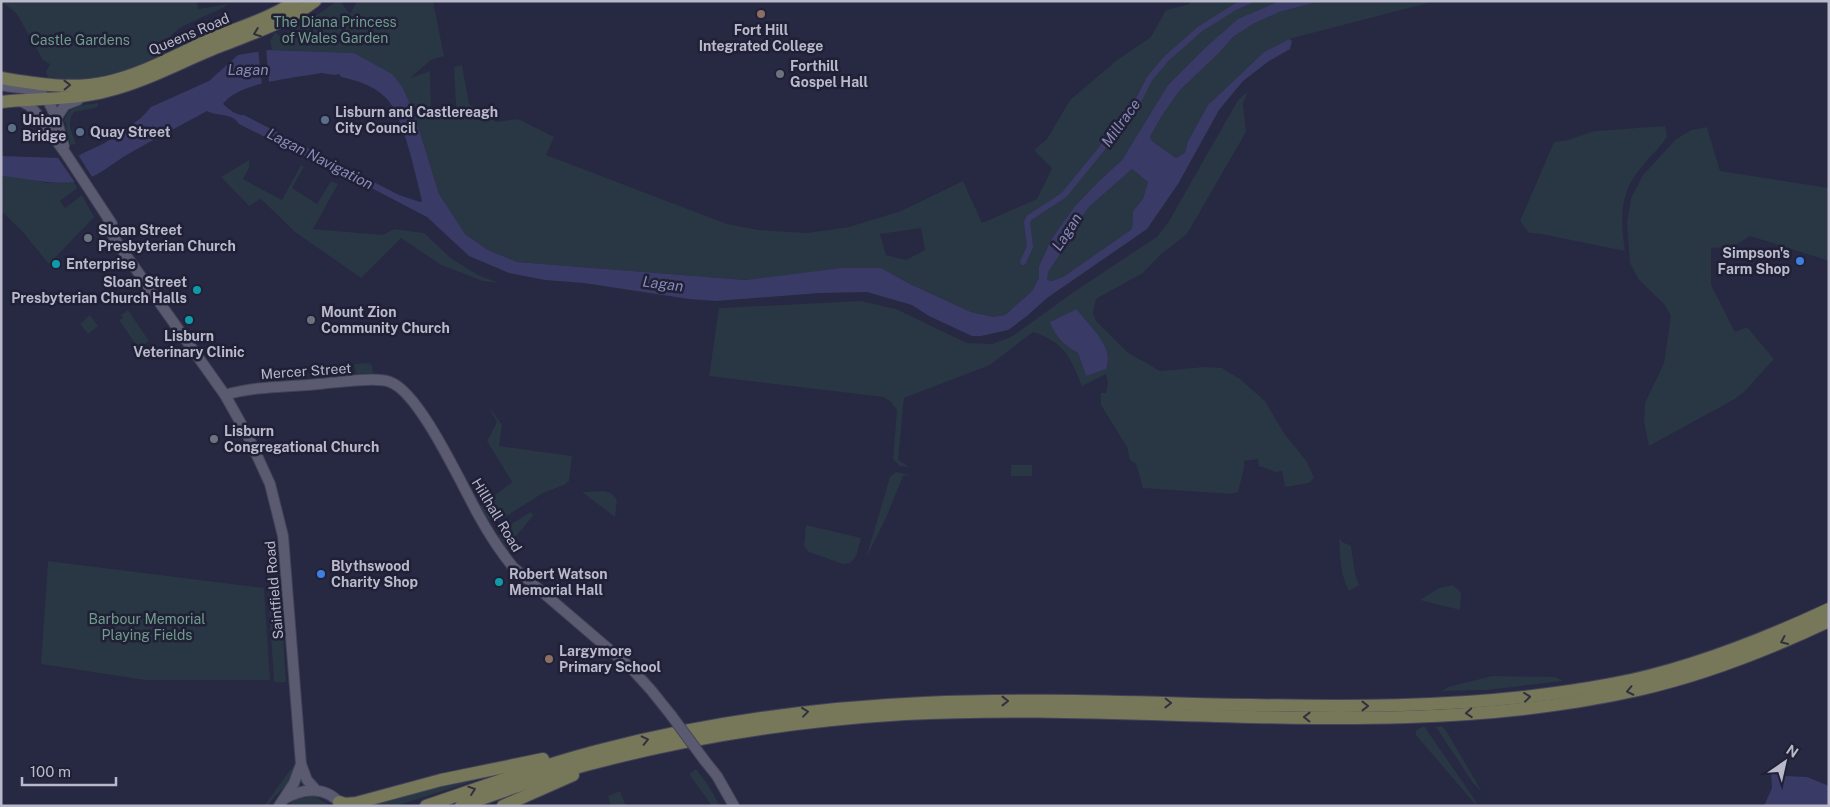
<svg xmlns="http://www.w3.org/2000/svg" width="1830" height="807" font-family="'Public Sans',sans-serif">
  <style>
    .green { fill: #293643; fill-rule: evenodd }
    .water { fill: #3a3a66; fill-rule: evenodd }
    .pier { fill: #272842 }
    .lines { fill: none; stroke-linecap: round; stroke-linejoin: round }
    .canal { stroke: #3a3a66; stroke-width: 6 }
    .major-casing { stroke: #424258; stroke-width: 12 }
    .highway-casing { stroke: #434359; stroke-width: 14 }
    .major { stroke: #5a5a71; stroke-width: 10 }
    .highway { stroke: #777759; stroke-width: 12 }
    .major-bridge-casing { stroke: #424258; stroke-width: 12; stroke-linecap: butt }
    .major-bridge { stroke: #5a5a71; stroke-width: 10 }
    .oneway { stroke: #31313e }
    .education-dot { fill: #8d6e63; stroke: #202037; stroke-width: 2 }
    .worship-dot { fill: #6b7280; stroke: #202037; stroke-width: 2 }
    .service-dot { fill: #5c6f8a; stroke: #202037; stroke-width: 2 }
    .shop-dot { fill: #3f7fe0; stroke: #202037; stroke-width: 2 }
    .culture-dot { fill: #0f9aa8; stroke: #202037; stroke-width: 2 }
    .labels { text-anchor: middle; stroke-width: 5; stroke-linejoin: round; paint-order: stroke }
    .park-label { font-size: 14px; fill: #709c8c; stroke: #202037 }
    .poi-label { font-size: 14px; font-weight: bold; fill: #b9b9cb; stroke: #202037; text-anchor: start }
    .street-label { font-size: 14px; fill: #b9b9cb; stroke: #202037 }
    .water-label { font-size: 15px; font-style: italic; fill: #8889b6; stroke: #202037 }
  </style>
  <rect width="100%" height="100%" fill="#272842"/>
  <!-- green -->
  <g class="green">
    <path d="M1 1H197L198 9 229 4C214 15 174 24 168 41 167 45 167 50 166 53 125 72 95 82 49 79L46 72 50 64 43 60 17 14Z"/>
    <path d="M337 1H340L350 14 357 1H433L444 56 431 60 410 78 430 71 431 111 446 113 447 116H455L456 106 454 67 462 65 469 104 496 122 518 119 554 137 546 155 727 224 759 230 807 233 849 227 901 211 963 181 982 223 1037 199 1052 168 1034 150 1047 139 1070 100 1117 60 1151 37 1166 10 1190 4 1189 1H1280L1205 48 1168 85 1122 160 1099 181 1075 206 1052 238 1039 266V278L1032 291 1005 315 993 317 971 312 910 284 881 268 745 280 517 262 488 250 465 234 451 213 439 194 414 113 403 88 354 53 272 50 270 41 275 32 280 36 314 17ZM921 228 925 250 906 260 886 255 880 234Z"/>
    <polygon points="1321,1 1436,1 1289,39 1264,52 1208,105 1188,141 1185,154 1176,158 1152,141 1150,137 1161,117 1180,90 1218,54 1233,37 1253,24 1279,12"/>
    <path d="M1248 91 1243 104 1246 132 1187 234 1160 255 1143 273 1096 299 1093 313 1096 321 1127 352 1160 371 1204 367 1222 368 1240 379 1265 401 1284 433 1307 462 1314 478 1309 483 1285 487 1282 471 1276 472 1259 466 1258 459 1244 461V468L1238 492 1230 494 1143 488 1136 464 1130 460 1127 447 1101 405V393H1106L1108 383 1106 374 1082 386C1070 357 1065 343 1033 332L990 365 904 398 898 460 909 467 900 466 893 459 897 410 891 402 883 397 709 376 719 308 861 301 896 309 967 343 992 344 1011 337 1075 291 1158 236 1169 221 1238 100ZM1077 309C1089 326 1108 342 1108 364L1086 376 1078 353C1064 345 1056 338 1051 323Z"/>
    <path d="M98 103V107L74 112C66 123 72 132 76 144L71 145 67 133 66 122H64C69 103 82 106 98 103Z"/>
    <path d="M1665 126 1667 137C1658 150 1646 160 1637 173 1619 196 1621 223 1625 251L1541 234 1529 233 1520 221 1554 142 1568 140 1595 131Z"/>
    <polygon points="1707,127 1720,171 1829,188 1829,261 1750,236 1733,247 1711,248 1711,285 1735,332 1747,327 1774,359 1743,393 1735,399 1649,446 1644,421 1645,403 1664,363 1671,316 1664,304 1639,280 1630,263 1627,223 1631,198 1643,175 1675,140 1691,130"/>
    <polygon points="249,160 249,168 243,179 282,200 301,165 304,167 292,188 317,204 331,181 338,184 313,229 383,235 394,229 424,233 452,259 478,275 499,283 483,281 441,265 401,238 361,278 295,232 261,199 249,206 221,177"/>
    <polygon points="1132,169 1148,182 1143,199 1133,211 1132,229 1063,277 1052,281 1046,280 1048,272 1063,250 1072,230 1089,207"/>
    <polygon points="1,176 18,177 47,183 74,182 77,188 60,201 65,208 82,195 94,217 49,264 21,230 1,211"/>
    <polygon points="128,310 149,341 139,349 119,320 123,318 121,315"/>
    <polygon points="90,315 98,326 88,334 80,324"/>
    <polygon points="369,363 372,366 373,373 358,374 356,373 354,364"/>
    <path d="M488 405 502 425 499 446 572 456 569 481 564 485 543 493 497 522C487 520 484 515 479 507L512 482 487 441 497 422Z"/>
    <rect x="1011" y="465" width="21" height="11"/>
    <polygon points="896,472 910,475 903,476 886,518 866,558 890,477"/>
    <polygon points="604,491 611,493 617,500 615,517 582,492"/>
    <polygon points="531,512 533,516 506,548 499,537 501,530"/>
    <path d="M806 525 861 538C858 548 857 565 843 564L809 552 804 546Z"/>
    <path d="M1339 538 1342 542 1351 546 1355 574 1359 585 1349 591C1340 574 1340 557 1339 538Z"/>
    <polygon points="48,561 264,588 270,680 145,680 41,664"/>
    <polygon points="1453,585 1461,593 1460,610 1420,600 1439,588"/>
    <polygon points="268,588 280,589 286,682 274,682"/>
    <polygon points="1492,676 1555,677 1563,681 1487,690 1442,691 1448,687"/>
    <polygon points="1424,726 1477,803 1475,804 1415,734 1417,730"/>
    <polygon points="1442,726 1447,732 1482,792 1473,783 1436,727"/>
    <path d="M293 766C293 786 277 790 268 806H264Z"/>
    <polygon points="514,768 396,806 360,806"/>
    <polygon points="696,769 708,785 720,806 712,806 689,774"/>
    <polygon points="620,791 626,806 611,806 608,796"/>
    <polygon points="304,796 304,798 314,796 331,806 289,806 293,800"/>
  </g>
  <!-- water -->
  <g class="water">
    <path d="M1280 1H1321L1279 12 1253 24 1233 37 1218 54 1180 90 1161 117 1150 137 1152 141 1176 158 1185 153 1188 141 1208 105 1264 52 1289 39 1292 41 1290 49 1269 61 1243 81 1219 110 1178 184 1147 229 1047 298 1027 316 1008 330 981 336H972L929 316 912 305 867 292 820 293 716 301 689 299 584 283 545 280 509 273 469 256 427 217 360 182 358 183 239 124C232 112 218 117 207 111 180 126 152 140 125 156 107 167 96 179 74 182 49 185 26 178 1 176V156L59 158 77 156 105 143 141 118 151 107 209 81 238 55 269 50 354 53 392 74 403 88 414 113 439 194 465 234 488 250 517 262 745 280 842 268H881L910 284 971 312 993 317 1005 315 1032 291 1039 278V266L1052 238 1075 206 1099 181 1122 160 1168 85 1205 48 1238 19ZM321 73 335 75 339 74 341 77C359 81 373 85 386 98 403 114 416 177 422 201L420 202 399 195 244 115C236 116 229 109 223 104 238 82 296 78 321 73ZM1132 169 1148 182 1143 199 1133 211 1132 229 1063 277 1052 281 1047 280 1048 272 1063 250 1072 230 1089 207Z"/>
    <path d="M1077 309C1089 327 1115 346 1106 369L1086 376 1078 353C1064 345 1056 338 1050 322Z"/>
    <polygon points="1774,769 1785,776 1807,777 1829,786 1829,806 1764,806 1772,788 1771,772"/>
  </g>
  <!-- pier -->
  <g class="pier">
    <polygon points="266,48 269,83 262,85 258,49"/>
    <polygon points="77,153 94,180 76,184 56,155"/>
  </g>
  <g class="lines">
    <!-- canal -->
    <polyline class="canal" points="1023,262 1030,247 1027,222 1029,218 1064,195 1134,109 1150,78 1166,59 1200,29 1235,7 1249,1"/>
    <!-- major casing -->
    <g class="major-casing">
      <g id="major">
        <path d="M1 85C13 88 29 87 40 93 53 99 60 133 64 146"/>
        <polyline points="19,100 30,106 37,114 66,154 112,224"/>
        <polyline points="55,120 65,105 78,100"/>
        <polyline points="108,219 112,234 118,244 225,395 248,436 270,484 283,536 301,764 307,780 316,790"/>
        <path d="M225 395C255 386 288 387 319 384 336 383 375 376 390 382 420 392 463 488 479 516 489 534 500 551 513 567L631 668 651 690 671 715"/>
        <polyline points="705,761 717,776 734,806"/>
        <path d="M284 799C303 788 327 785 342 806"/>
        <polyline points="279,806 294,783 301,764"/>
      </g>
    </g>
    <!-- highway casing -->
    <g class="highway-casing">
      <g id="highway">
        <path d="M1 78C36 84 72 90 107 82 143 74 176 55 209 40 239 27 269 19 296 1"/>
        <path d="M1 102C36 98 73 100 107 91 148 81 184 60 223 45 256 32 287 22 315 1"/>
        <polyline points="339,802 345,804 356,803 441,780 543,759"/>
        <path d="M426 806C482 787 539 766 597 751 704 723 813 708 923 703 1152 692 1385 727 1612 684 1687 670 1760 641 1829 609"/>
        <path d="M461 806C492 795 523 784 554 774 666 741 789 721 905 714 1148 701 1399 744 1638 690 1704 675 1768 650 1829 621"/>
        <polyline points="503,806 573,775"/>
      </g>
    </g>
    <!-- major -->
    <use href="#major" class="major"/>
    <!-- highway -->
    <use href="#highway" class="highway"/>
    <!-- major-bridge casing -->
    <g class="major-bridge-casing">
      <polyline id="major-bridge" points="671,715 705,761"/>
    </g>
    <!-- major-bridge -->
    <use href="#major-bridge" class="major-bridge"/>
  </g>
  <!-- one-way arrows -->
  <defs><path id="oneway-chevron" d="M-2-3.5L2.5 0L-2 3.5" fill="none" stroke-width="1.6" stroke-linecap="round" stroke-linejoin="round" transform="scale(1.25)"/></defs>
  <g class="oneway">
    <use href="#oneway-chevron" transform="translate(257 33) rotate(159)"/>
    <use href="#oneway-chevron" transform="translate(67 85) rotate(-1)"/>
    <use href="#oneway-chevron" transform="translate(1784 641) rotate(156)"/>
    <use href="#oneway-chevron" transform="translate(1630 691) rotate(168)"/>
    <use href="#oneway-chevron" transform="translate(1527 697) rotate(-6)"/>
    <use href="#oneway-chevron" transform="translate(1005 701)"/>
    <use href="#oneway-chevron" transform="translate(1168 703) rotate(1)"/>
    <use href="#oneway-chevron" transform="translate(1365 706)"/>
    <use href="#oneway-chevron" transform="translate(805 712) rotate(-7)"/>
    <use href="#oneway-chevron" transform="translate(1469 713) rotate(176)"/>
    <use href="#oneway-chevron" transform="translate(1307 717) rotate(-179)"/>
    <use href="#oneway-chevron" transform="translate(645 740) rotate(-13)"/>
    <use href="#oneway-chevron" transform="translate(472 790) rotate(-19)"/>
  </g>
  <!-- markers -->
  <g class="education-dot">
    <circle cx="761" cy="14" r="5"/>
    <circle cx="549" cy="659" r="5"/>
  </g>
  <g class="worship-dot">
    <circle cx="780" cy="74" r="5"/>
    <circle cx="88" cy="238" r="5"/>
    <circle cx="311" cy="320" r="5"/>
    <circle cx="214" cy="439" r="5"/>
  </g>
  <g class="service-dot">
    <circle cx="325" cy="120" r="5"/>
    <circle cx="12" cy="128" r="5"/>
    <circle cx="80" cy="132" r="5"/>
  </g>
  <g class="shop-dot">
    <circle cx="1800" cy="261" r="5"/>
    <circle cx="321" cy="574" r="5"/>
  </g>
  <g class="culture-dot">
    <circle cx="56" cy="264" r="5"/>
    <circle cx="197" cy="290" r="5"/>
    <circle cx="189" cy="320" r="5"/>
    <circle cx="499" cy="582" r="5"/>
  </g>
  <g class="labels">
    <!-- park labels -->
    <g class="park-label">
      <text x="335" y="27">The Diana Princess<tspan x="335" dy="16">of Wales Garden</tspan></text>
      <text x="80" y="45">Castle Gardens</text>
      <text x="147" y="624">Barbour Memorial<tspan x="147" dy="16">Playing Fields</tspan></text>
    </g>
    <!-- poi labels -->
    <g class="poi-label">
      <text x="761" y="35" text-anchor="middle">Fort Hill<tspan x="761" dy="16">Integrated College</tspan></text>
      <text x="790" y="71">Forthill<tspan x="790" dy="16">Gospel Hall</tspan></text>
      <text x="335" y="117">Lisburn and Castlereagh<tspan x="335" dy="16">City Council</tspan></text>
      <text x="22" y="125">Union<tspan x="22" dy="16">Bridge</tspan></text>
      <text x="90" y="137">Quay Street</text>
      <text x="98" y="235">Sloan Street<tspan x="98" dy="16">Presbyterian Church</tspan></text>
      <text x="1790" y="258" text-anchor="end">Simpson's<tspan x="1790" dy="16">Farm Shop</tspan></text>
      <text x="66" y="269">Enterprise</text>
      <text x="187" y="287" text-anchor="end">Sloan Street<tspan x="187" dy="16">Presbyterian Church Halls</tspan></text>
      <text x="321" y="317">Mount Zion<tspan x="321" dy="16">Community Church</tspan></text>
      <text x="189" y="341" text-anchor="middle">Lisburn<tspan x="189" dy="16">Veterinary Clinic</tspan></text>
      <text x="224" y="436">Lisburn<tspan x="224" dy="16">Congregational Church</tspan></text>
      <text x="331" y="571">Blythswood<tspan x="331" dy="16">Charity Shop</tspan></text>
      <text x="509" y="579">Robert Watson<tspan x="509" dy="16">Memorial Hall</tspan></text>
      <text x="559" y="656">Largymore<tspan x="559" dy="16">Primary School</tspan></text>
    </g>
    <!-- street labels -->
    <g class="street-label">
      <text transform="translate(189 34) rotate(-23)" y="5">Queens Road</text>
      <text transform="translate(306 371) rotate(-4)" y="5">Mercer Street</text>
      <text transform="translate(497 515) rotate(59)" y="5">Hillhall Road</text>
      <text transform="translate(274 590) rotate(-95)" y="5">Saintfield Road</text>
    </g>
    <!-- water labels -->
    <g class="water-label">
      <text x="248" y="75">Lagan</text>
      <text transform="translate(1121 123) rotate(-54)" y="5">Millrace</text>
      <text transform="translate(320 159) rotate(27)" y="5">Lagan Navigation</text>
      <text transform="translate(1067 232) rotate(-57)" y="5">Lagan</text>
      <text transform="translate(663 284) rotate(7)" y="5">Lagan</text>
    </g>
  </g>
  <!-- border -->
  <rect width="1830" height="807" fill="none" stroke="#b9b9cb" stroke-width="5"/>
  <!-- north arrow -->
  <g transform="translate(1785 762) rotate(34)" stroke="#202037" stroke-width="4" paint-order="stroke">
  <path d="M0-4L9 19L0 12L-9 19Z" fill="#b9b9cb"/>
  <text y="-8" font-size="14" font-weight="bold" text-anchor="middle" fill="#b9b9cb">N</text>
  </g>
  <!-- scale -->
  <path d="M22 777v8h94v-8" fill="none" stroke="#b9b9cb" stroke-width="2.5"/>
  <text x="30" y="777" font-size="15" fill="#b9b9cb" stroke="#202037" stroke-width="4" paint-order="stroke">100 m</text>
</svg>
